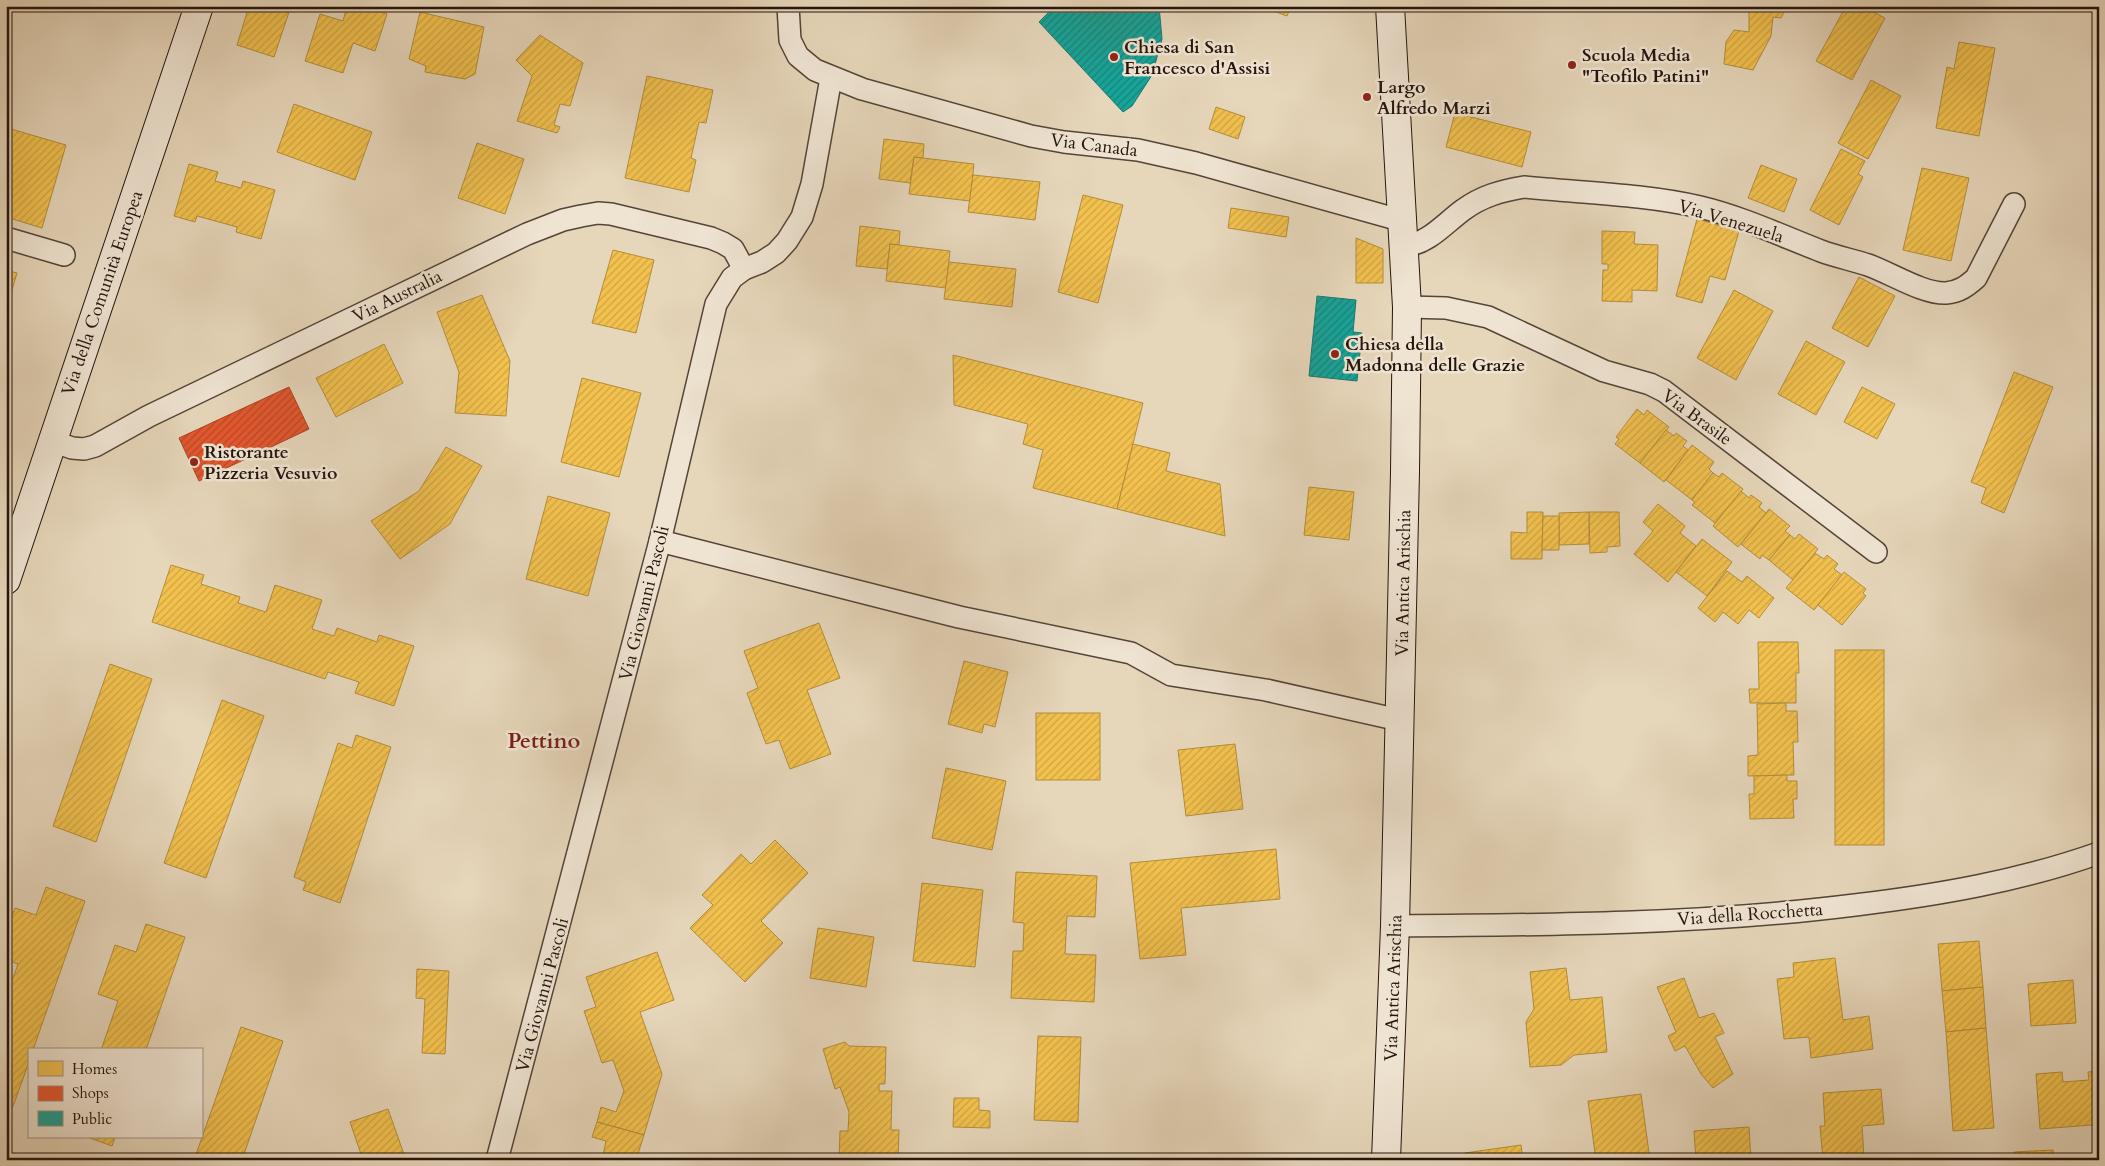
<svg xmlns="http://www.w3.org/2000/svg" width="2105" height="1166" font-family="Cardo,serif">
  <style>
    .homes { fill: url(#homes-hatch); stroke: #b48d3a }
    .shops { fill: url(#shops-hatch); stroke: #ab4324 }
    .public { fill: url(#public-hatch); stroke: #1b786e }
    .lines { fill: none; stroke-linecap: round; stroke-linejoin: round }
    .street-casing { stroke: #554438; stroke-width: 24 }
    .secondary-casing { stroke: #25140d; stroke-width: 30 }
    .street { stroke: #efe4d2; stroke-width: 21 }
    .secondary { stroke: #efe4d2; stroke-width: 28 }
    .poi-dot { fill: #8f2418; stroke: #efe4d2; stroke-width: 2 }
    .labels { text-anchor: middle; stroke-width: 5; stroke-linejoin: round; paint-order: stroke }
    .poi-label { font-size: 18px; font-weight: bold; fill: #25140d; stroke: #efe4d2; text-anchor: start }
    .street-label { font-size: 18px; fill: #25140d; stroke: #efe4d2 }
    .district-label { font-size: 22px; font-weight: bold; fill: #7a1f14; stroke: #efe4d2 }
  </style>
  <defs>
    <pattern id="homes-hatch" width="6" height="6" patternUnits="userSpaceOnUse" patternTransform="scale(1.25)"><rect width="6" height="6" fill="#f2c14e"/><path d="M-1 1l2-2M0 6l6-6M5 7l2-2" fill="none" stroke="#cfa543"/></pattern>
    <pattern id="shops-hatch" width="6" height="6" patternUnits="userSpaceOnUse" patternTransform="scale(1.25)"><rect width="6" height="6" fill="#e4572e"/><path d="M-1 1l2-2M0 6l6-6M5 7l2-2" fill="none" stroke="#b94726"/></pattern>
    <pattern id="public-hatch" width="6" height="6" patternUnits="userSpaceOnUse" patternTransform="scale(1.25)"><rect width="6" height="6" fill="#17a398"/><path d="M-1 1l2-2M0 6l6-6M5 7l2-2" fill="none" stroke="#15847a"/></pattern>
  </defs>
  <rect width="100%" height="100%" fill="#e6d6ba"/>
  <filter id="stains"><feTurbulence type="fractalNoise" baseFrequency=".004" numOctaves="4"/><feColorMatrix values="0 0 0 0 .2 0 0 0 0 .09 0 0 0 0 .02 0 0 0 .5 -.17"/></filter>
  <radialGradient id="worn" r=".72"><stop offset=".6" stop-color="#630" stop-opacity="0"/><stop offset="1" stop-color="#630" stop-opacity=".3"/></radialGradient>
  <!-- homes -->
  <g class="homes">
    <polygon points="249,6 291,6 274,57 237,45"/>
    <polygon points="347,6 379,6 377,11 387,14 375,51 353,43 343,73 305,61 320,14 343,21"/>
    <polygon points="1260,6 1291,6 1287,16"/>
    <polygon points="1749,6 1787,6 1781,18 1773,17 1771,36 1753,70 1724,64 1726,42 1734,30 1749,32"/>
    <polygon points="1846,6 1862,6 1885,18 1852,80 1816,61"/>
    <polygon points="420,12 484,27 475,74 465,79 425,72 426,66 409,59"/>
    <polygon points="540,35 583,63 570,106 560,104 554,125 560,127 557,133 517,121 532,76 516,60"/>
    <polygon points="1959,42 1995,48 1979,136 1936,128 1947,67 1954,69"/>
    <polygon points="647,76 713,90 706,123 699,122 691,158 696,160 689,192 625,178"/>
    <polygon points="1871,80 1901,96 1868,159 1838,143"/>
    <polygon points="294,104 372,132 355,180 277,152"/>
    <polygon points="1216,107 1245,117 1238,139 1209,129"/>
    <polygon points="1455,113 1531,132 1522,167 1446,147"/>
    <polygon points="11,129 66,145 42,228 6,217 6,144"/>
    <polygon points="884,139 924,144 923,158 914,157 910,183 879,179"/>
    <polygon points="477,143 524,159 505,214 458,198"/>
    <polygon points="1841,149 1865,161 1858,174 1863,177 1839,225 1810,210"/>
    <polygon points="914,157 974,164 970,201 909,194"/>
    <polygon points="189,164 218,172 215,181 241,188 243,181 275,190 261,239 236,232 237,227 197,216 195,222 174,216"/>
    <polygon points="1761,165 1797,179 1784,212 1748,198"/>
    <polygon points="1922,168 1969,178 1951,261 1903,250"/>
    <polygon points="973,175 1040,182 1035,220 968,212"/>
    <polygon points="1083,195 1123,205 1098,303 1058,292"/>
    <polygon points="1231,208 1289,217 1286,237 1228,228"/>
    <polygon points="1697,219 1739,231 1725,280 1710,276 1702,303 1676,296"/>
    <polygon points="860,226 900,231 899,245 890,244 887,269 856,266"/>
    <polygon points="1602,231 1635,232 1634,244 1658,245 1657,291 1632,290 1632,302 1602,301 1603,270 1608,270 1608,264 1602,264"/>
    <polygon points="1356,238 1383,249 1383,283 1356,283"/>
    <polygon points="890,244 950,251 946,288 886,281"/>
    <polygon points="613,250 654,260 636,333 592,323"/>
    <polygon points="949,262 1016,269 1012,307 944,299"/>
    <polygon points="6,270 17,273 6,310"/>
    <polygon points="1859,277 1895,296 1868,347 1832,328"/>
    <polygon points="1734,290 1773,311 1736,380 1697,358"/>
    <polygon points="482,295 510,361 506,416 455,413 459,372 437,312"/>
    <polygon points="1806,341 1845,362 1816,415 1778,394"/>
    <polygon points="384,344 403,383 336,417 316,378"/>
    <polygon points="953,355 1143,403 1117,509 1033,488 1043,450 1023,444 1028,424 954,405"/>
    <polygon points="2014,372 2053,387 2004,513 1981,503 1986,488 1971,482"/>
    <polygon points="582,378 641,393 619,477 561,462"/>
    <polygon points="1862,387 1895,404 1877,439 1844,422"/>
    <polygon points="1637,409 1644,415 1647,410 1669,427 1640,463 1615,444 1619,439 1616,437"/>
    <polygon points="1666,430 1674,436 1676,433 1687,441 1683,446 1688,450 1664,482 1640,463"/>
    <polygon points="1133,444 1170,453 1166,471 1220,484 1225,536 1117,509"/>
    <polygon points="1692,445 1714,462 1709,469 1713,473 1692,500 1666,480"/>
    <polygon points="446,447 482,466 450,524 400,559 371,521 419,491"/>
    <polygon points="1713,473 1719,477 1722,473 1743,489 1715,523 1692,505 1695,502 1692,500"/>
    <polygon points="1309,487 1354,492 1349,540 1304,535"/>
    <polygon points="1741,491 1749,498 1751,495 1762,503 1759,507 1766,513 1738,547 1713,526"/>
    <polygon points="548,496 610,513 588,596 526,579"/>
    <polygon points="1658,504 1685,526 1680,533 1696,546 1668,582 1634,554 1653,531 1643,522"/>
    <polygon points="1769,509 1790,526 1785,531 1790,535 1769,560 1762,555 1760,559 1741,544"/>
    <polygon points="1527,512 1543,512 1542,559 1511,559 1511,532 1527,533"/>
    <polygon points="1589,512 1619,512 1620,546 1607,547 1607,552 1590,553"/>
    <polygon points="1589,512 1589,544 1559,545 1559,513"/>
    <polygon points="1543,516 1559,516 1559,550 1542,550"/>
    <polygon points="1799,534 1818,549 1793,580 1769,560 1790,535 1795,539"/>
    <polygon points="1702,539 1732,562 1707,596 1676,572"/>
    <polygon points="1815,553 1824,559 1827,555 1838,564 1834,569 1842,575 1814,610 1786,588"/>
    <polygon points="171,565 204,575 201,584 240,597 238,603 266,612 275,585 322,600 312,629 334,636 337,628 377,642 379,635 414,646 394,706 355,693 359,682 328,672 325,679 152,622"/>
    <polygon points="1727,571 1742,582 1747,576 1774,598 1759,618 1749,610 1738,624 1723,612 1715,622 1698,608"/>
    <polygon points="1844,572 1866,589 1863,593 1866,596 1842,625 1818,605"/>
    <polygon points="819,623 840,678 807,690 831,754 790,769 779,740 766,744 747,693 758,688 744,651"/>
    <polygon points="1758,642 1798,642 1799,673 1796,673 1796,703 1750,703 1749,689 1759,689"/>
    <rect x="1835" y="650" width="49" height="195"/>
    <polygon points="964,661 1008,672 995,727 984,724 982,733 948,724"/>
    <polygon points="110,664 152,679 96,842 53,826"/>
    <polygon points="222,700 264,716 206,878 164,863"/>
    <polygon points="1786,703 1786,711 1797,711 1798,742 1793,742 1794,775 1748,776 1748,756 1758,755 1757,704"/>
    <rect x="1036" y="713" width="64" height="67"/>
    <polygon points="356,735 391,747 340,903 303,890 306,882 294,877 338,743 352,748"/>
    <polygon points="1235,744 1243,809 1186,816 1178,750"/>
    <polygon points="946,768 1006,781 992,850 932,838"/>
    <polygon points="1787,775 1787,781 1797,781 1797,799 1793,799 1794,818 1750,819 1749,794 1754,794 1754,776"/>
    <polygon points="775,840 808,873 761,921 783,943 745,982 690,928 713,905 702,895 741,854 751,864"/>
    <polygon points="1276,849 1280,899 1181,908 1186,955 1140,959 1130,863"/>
    <polygon points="1016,872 1097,876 1095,917 1067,916 1065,954 1096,955 1094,1002 1011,998 1013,951 1023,951 1024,923 1013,922"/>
    <polygon points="922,883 983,890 975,967 913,961"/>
    <polygon points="46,887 85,901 33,1050 29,1050 29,1062 12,1109 6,1107 6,998 18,964 6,960 6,933 15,908 36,915"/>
    <polygon points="146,924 185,937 146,1050 101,1050 118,1001 98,994 115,945 136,952"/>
    <polygon points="818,928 874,937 866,987 810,978"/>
    <polygon points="1979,941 1983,987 1942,991 1938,944"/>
    <polygon points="657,952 674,1000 640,1012 662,1074 644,1135 597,1122 601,1107 616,1112 624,1091 613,1060 602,1063 584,1011 596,1007 586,977"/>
    <polygon points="1835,958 1843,1020 1869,1016 1873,1049 1811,1058 1809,1037 1784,1039 1777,979 1794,977 1793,963"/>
    <polygon points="2099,959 2099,1016 2098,1016 2095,960"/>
    <polygon points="1566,968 1570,1000 1602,997 1607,1052 1574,1055 1561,1065 1530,1067 1526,1022 1534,1009 1530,972"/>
    <polygon points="417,969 449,971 445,1054 422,1053 425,999 416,998"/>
    <polygon points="1684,978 1699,1018 1714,1013 1724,1033 1715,1037 1733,1074 1713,1088 1701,1074 1685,1046 1675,1051 1668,1036 1676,1032 1657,987"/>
    <polygon points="2073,980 2076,1023 2031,1026 2028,984"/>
    <polygon points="1983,987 1986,1028 1946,1032 1942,991"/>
    <polygon points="241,1027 283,1041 242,1160 194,1160"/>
    <polygon points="1986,1028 1994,1128 1953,1131 1946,1032"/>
    <polygon points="1038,1036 1081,1037 1078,1122 1034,1120"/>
    <polygon points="845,1042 849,1046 886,1047 885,1084 879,1084 879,1091 892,1091 891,1130 899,1130 898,1160 839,1160 840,1131 848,1131 849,1112 840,1087 835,1089 823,1049"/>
    <polygon points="2099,1071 2099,1145 2097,1145 2096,1128 2092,1125 2040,1129 2036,1074 2062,1072 2063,1082 2089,1080 2088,1072"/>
    <polygon points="1881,1089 1884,1124 1862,1126 1864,1157 1880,1156 1880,1160 1823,1160 1820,1126 1825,1126 1823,1093"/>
    <polygon points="1641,1094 1650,1160 1596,1160 1588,1101"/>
    <polygon points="954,1098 979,1098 979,1110 990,1111 990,1128 953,1127"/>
    <polygon points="388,1109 406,1160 348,1160 361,1154 350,1122"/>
    <polygon points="597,1122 644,1135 636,1160 602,1160 606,1141 592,1137"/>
    <polygon points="1749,1127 1751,1160 1696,1160 1694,1131"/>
    <polygon points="87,1137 115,1137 112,1146"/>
    <polygon points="1521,1145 1523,1160 1465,1160 1465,1153"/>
    <polygon points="2053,1150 2054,1160 2014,1160 2014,1152"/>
  </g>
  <!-- shops -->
  <polygon class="shops" points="289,387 309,429 199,481 179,438"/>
  <!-- public -->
  <g class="public">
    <polygon points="1055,6 1159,6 1162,39 1152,75 1132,106 1123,112 1039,22"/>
    <polygon points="1317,296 1356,300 1353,332 1362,333 1357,381 1309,376"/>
  </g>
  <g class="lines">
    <!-- street casing -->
    <g class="street-casing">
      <g id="street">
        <polyline points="788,6 790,40 798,56 815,70 862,89 1031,136 1064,142 1138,150 1196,163 1403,221"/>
        <polyline points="6,238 64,255"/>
        <path d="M1405 246C1429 243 1444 224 1463 210 1482 196 1501 191 1524 187 1582 193 1643 194 1700 207 1742 217 1782 236 1821 251 1837 257 1853 260 1868 265 1891 273 1923 294 1946 293 1959 292 1967 286 1976 278L2014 204"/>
        <polyline points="1407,307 1446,308 1488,317 1604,371 1650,384 1664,391 1876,552"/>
        <polyline points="52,441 72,448 84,449 95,446 149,416 527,234 563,220 581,216 598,213 611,214 711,238 723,243 733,249 744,269"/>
        <polyline points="660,541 959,617 1131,653 1171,675 1266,690 1399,720"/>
        <path d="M1395 926C1548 925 1703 924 1855 905 1938 895 2020 881 2099 853"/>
        <polyline points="497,1160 660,541 716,304 732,278 744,269 762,262 776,253 787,241 802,217 812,184 831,78"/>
      </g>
    </g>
    <!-- secondary casing -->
    <g class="secondary-casing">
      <g id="secondary">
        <polyline points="6,580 199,6"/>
        <polyline points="1386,1160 1395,926 1405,472 1407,307 1390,6"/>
      </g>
    </g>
    <!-- street -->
    <use href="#street" class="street"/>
    <!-- secondary -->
    <use href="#secondary" class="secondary"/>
  </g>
  <!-- markers -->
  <g class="poi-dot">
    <circle cx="1114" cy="57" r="5"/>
    <circle cx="1572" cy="65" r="5"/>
    <circle cx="1367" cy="97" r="5"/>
    <circle cx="1335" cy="354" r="5"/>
    <circle cx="194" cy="462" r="5"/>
  </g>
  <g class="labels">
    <!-- poi labels -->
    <g class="poi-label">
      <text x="1124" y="53">Chiesa di San<tspan x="1124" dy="21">Francesco d'Assisi</tspan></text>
      <text x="1582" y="61">Scuola Media<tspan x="1582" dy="21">"Teofilo Patini"</tspan></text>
      <text x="1377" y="93">Largo<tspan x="1377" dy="21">Alfredo Marzi</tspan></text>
      <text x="1345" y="350">Chiesa della<tspan x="1345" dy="21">Madonna delle Grazie</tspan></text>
      <text x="204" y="458">Ristorante<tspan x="204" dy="21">Pizzeria Vesuvio</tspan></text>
    </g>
    <!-- street labels -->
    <g class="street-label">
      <text transform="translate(1094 145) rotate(7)" y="6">Via Canada</text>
      <text transform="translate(1731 221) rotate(17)" y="6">Via Venezuela</text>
      <text transform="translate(102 293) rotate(-71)" y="6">Via della Comunità Europea</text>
      <text transform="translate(397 296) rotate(-26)" y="6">Via Australia</text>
      <text transform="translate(1697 417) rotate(36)" y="6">Via Brasile</text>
      <text transform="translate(1403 583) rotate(-89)" y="6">Via Antica Arischia</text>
      <text transform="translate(644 603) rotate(-76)" y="6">Via Giovanni Pascoli</text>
      <text transform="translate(1750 914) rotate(-4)" y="6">Via della Rocchetta</text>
      <text transform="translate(1393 988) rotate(-88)" y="6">Via Antica Arischia</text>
      <text transform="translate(542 995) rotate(-75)" y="6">Via Giovanni Pascoli</text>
    </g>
    <!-- district labels -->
    <g class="district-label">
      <text x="544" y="748">Pettino</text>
    </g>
  </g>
  <!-- margin -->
  <rect width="2105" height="1166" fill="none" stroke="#e6d6ba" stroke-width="25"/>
  <rect x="8" y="8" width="2090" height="1151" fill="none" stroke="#25140d" stroke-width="2.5"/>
  <rect x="12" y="12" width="2080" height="1141" fill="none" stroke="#25140d"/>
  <!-- legend -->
  <rect x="28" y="1048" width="175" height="90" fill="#efe4d2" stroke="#9e9183"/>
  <rect x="38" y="1061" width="25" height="15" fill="#f2c14e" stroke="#9e9183"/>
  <text x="72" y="1074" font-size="15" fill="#25140d">Homes</text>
  <rect x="38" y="1086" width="25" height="15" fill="#e4572e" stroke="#9e9183"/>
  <text x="72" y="1098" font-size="15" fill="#25140d">Shops</text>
  <rect x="38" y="1111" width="25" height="15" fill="#17a398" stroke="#9e9183"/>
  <text x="72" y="1124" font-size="15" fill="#25140d">Public</text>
  <rect width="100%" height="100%" filter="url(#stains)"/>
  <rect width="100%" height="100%" fill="url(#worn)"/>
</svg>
